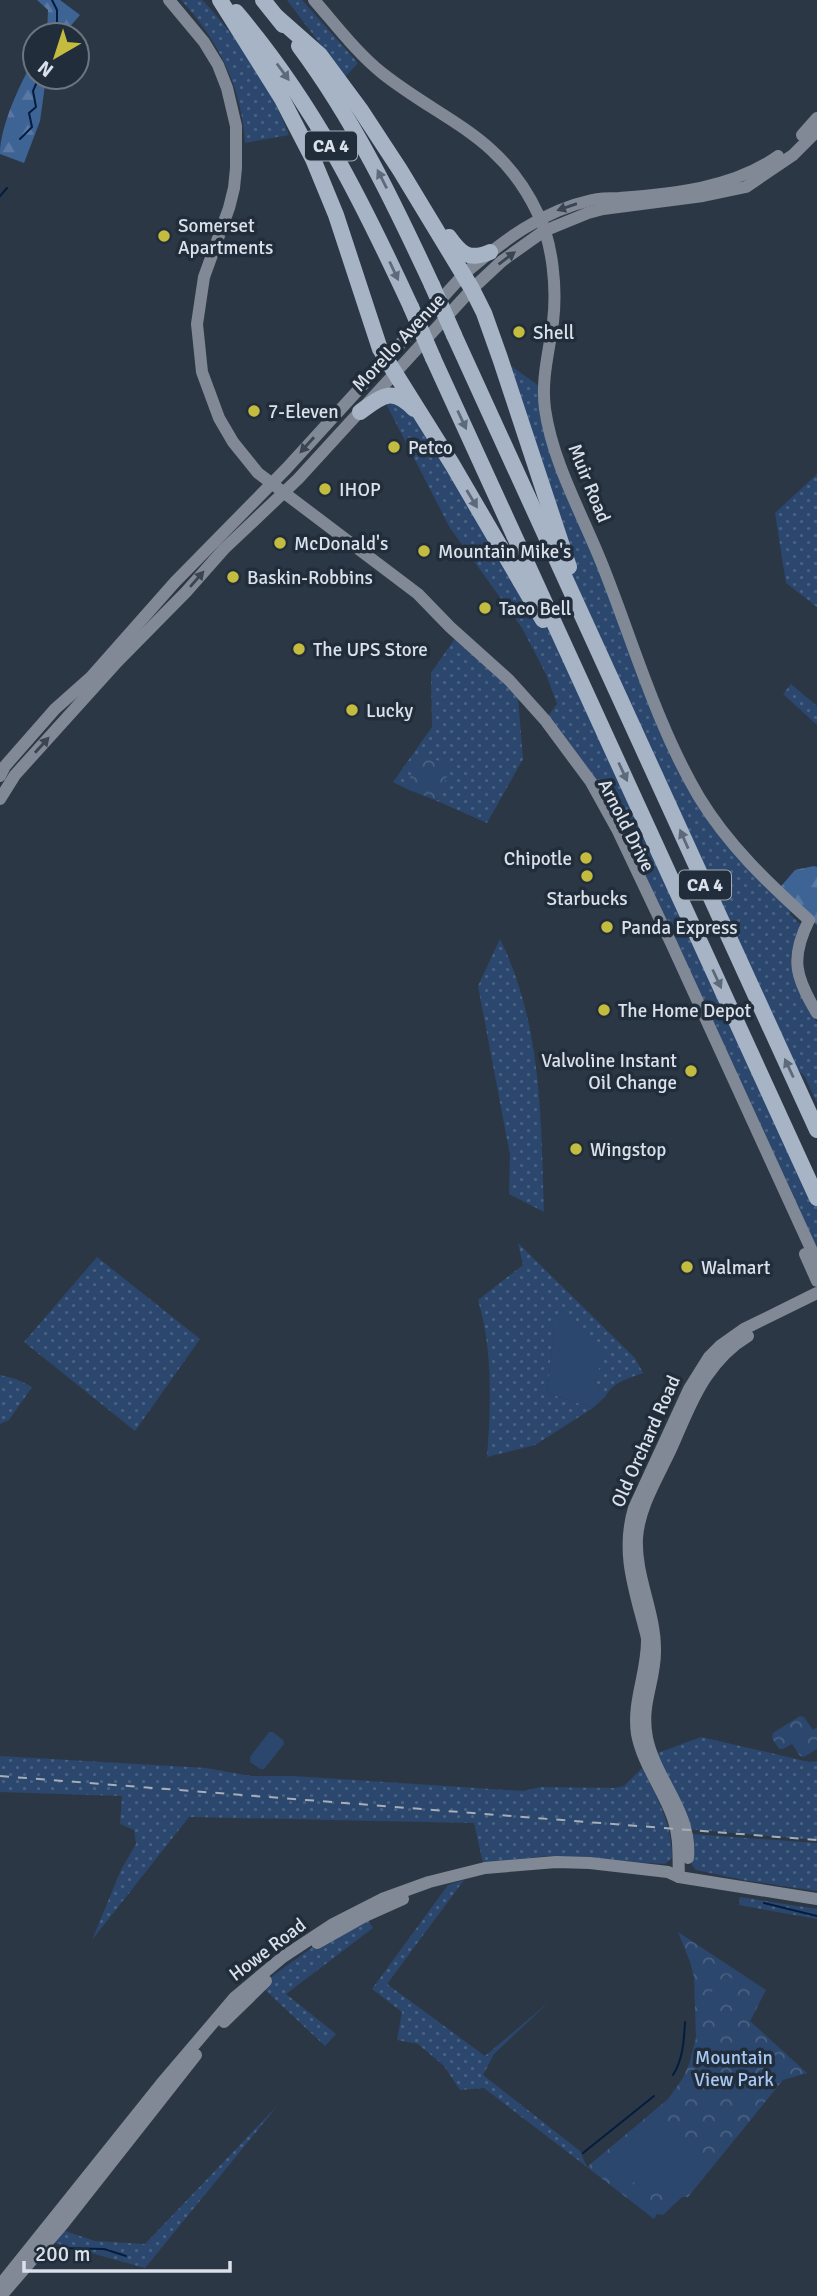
<svg xmlns="http://www.w3.org/2000/svg" width="817" height="2296" font-family="Signika,sans-serif">
  <style>
    .grass { fill: url(#grass-dots) }
    .forest { fill: url(#forest-firs) }
    .park { fill: url(#park-crowns) }
    .pitch { fill: #2b476d }
    .lines { fill: none; stroke-linecap: round; stroke-linejoin: round }
    .stream { stroke: #031d3f; stroke-width: 2 }
    .secondary { stroke: #808995; stroke-width: 12 }
    .highway { stroke: #a6b4c6; stroke-width: 16 }
    .rail { stroke: #a6aeb9; stroke-width: 2; stroke-dasharray: 9 9; stroke-linecap: butt }
    .highway-bridge { stroke: #a6b4c6; stroke-width: 16 }
    .oneway { fill: #5d6a7a }
    .oneway2 { fill: #3a4452 }
    .poi-dot { fill: #c4bc3e; stroke: #222d3b; stroke-width: 2.5 }
    .labels { text-anchor: middle; stroke-width: 7; stroke-linejoin: round; paint-order: stroke }
    .shield { fill: #222d3b; stroke: #a3abb6; stroke-width: 2 }
    .shield-label { font-size: 18px; font-weight: bold; fill: #dae1eb }
    .poi-label { font-size: 19px; fill: #dae1eb; stroke: #222d3b; text-anchor: start }
    .street-label { font-size: 19px; fill: #dae1eb; stroke: #222d3b }
    .park-label { font-size: 19px; fill: #a7c8f4; stroke: #222d3b }
  </style>
  <defs>
    <pattern id="grass-dots" width="8" height="8" patternUnits="userSpaceOnUse" patternTransform="scale(1.75)"><rect width="8" height="8" fill="#2b476d"/><path d="M2 2h.1M6 6h.1" fill="none" stroke="#496182" stroke-width="1.8" stroke-linecap="round"/></pattern>
    <pattern id="forest-firs" width="22" height="20" patternUnits="userSpaceOnUse" patternTransform="scale(1.75)"><rect width="22" height="20" fill="#3e6395"/><path d="M5 1l3.5 6h-7zM16 11l3.5 6h-7z" fill="#5979a4"/></pattern>
    <pattern id="park-crowns" width="20" height="18" patternUnits="userSpaceOnUse" patternTransform="scale(1.75)"><rect width="20" height="18" fill="#2b476d"/><path d="M2 6a3 3 0 1 1 6 0M12 15a3 3 0 1 1 6 0" fill="none" stroke="#496182"/></pattern>
  </defs>
  <rect width="100%" height="100%" fill="#2c3745"/>
  <!-- grass -->
  <g class="grass">
    <path d="M181 0H202C239 38 270 86 289 135L245 143C242 87 218 40 181 0Z"/>
    <polygon points="287,0 302,0 358,63 345,77"/>
    <polygon points="500,358 542,388 550,435 700,798 793,905 790,914 800,924 791,966 794,978 817,1023 817,1103 805,1077 781,1052 593,640"/>
    <polygon points="382,396 407,402 519,578 594,710 817,1198 817,1252 626,849 545,720 557,704 546,674 522,628 450,528"/>
    <polygon points="817,474 817,607 786,583 775,513"/>
    <polygon points="456,637 518,697 523,759 487,823 435,800 439,798 407,785 409,790 393,782 432,727 431,673"/>
    <polygon points="791,684 817,706 817,725 783,694"/>
    <path d="M500 939C542 1024 541 1119 544 1212L509 1194 510 1155 478 986Z"/>
    <path d="M518 1243 635 1358 643 1373C630 1378 612 1382 606 1396L594 1380 595 1374 554 1330 547 1393 593 1408 535 1445 487 1457C491 1406 493 1349 478 1300L523 1265Z"/>
    <polygon points="97,1257 200,1339 135,1431 24,1342"/>
    <polygon points="0,1375 16,1379 32,1387 9,1420 0,1424"/>
    <polygon points="701,1737 809,1762 817,1761 817,1840 686,1829 652,1755"/>
    <path d="M0 1756 206 1768 251 1776H293L523 1791 540 1787 615 1788 624 1786 642 1768C657 1797 672 1823 672 1858L665 1864 548 1856 483 1863 474 1823 189 1817 92 1940 121 1870 136 1844 134 1830 120 1824 122 1796 0 1792Z"/>
    <polygon points="692,1834 817,1843 817,1891 743,1880 696,1870 692,1865"/>
    <polygon points="464,1880 387,1984 485,2056 549,2002 494,2054 483,2075 580,2151 587,2167 484,2088 460,2090 444,2066 418,2044 397,2040 402,2012 372,1989 448,1885"/>
    <polygon points="740,1897 817,1909 817,1919 739,1905"/>
    <polygon points="365,1916 373,1928 286,1994 336,2034 325,2046 260,1985 317,1944"/>
    <polygon points="278,2105 145,2268 48,2241 59,2229 95,2241 145,2244"/>
  </g>
  <!-- forest -->
  <g class="forest">
    <polygon points="37,0 60,0 80,15 68,29 66,35 47,35 48,10"/>
    <path d="M35 57V77H49L45 85 40 121 24 163 0 154C0 125 21 82 35 57Z"/>
    <polygon points="814,866 817,867 817,925 777,891 795,870"/>
  </g>
  <!-- park -->
  <g class="park">
    <polygon points="420,753 449,765 450,769 438,798 435,800 409,790 407,785"/>
    <polygon points="800,1716 804,1717 813,1730 817,1727 817,1749 804,1757 800,1756 792,1744 783,1749 779,1749 772,1738 773,1733"/>
    <polygon points="678,1932 766,1990 750,2021 807,2073 783,2080 688,2197 682,2197 663,2215 657,2214 654,2219 587,2167 668,2099 683,2078 689,2064 696,2038 694,1977 690,1962"/>
  </g>
  <!-- pitch -->
  <g class="pitch">
    <polygon points="561,1310 607,1350 594,1380 606,1396 593,1408 547,1393 554,1330"/>
    <polygon points="269,1732 273,1732 283,1740 284,1744 264,1769 260,1769 250,1762 250,1757"/>
    <polygon points="726,1974 740,1985 718,2011 705,2000"/>
    <path d="M658 2121H663L708 2165C678 2196 644 2197 612 2167Z"/>
  </g>
  <g class="lines">
    <!-- stream -->
    <g class="stream">
      <polyline points="52,0 57,10 57,35"/>
      <polyline points="20,139 32,127 29,113 36,107 33,91 39,77"/>
      <polyline points="0,196 7,188"/>
      <polyline points="764,1903 817,1916"/>
      <path d="M673 2075C683 2059 684 2041 685 2022"/>
      <polyline points="583,2153 654,2096"/>
      <polyline points="56,2248 104,2249 126,2256"/>
    </g>
    <!-- secondary -->
    <g class="secondary">
      <polyline points="169,0 204,42 218,65 227,88 236,126 236,168 234,188 229,208 204,277 197,324 202,372 219,418 233,442 258,473 418,594 450,627 509,680 545,720 591,782 617,829 672,945 817,1262"/>
      <path d="M314 0C336 25 356 52 382 73 444 122 501 135 538 214 553 244 557 289 553 322 549 352 541 379 545 409 553 465 584 517 604 569 634 645 657 726 699 797 728 845 768 883 809 920 790 958 795 977 817 1013"/>
      <polyline points="802,135 817,118"/>
      <path d="M0 776 5 766 55 709 91 677 175 582 286 469 464 274C503 241 541 211 592 200 601 198 610 198 619 198 672 194 734 188 778 156"/>
      <polyline points="0,799 15,775 118,661 186,592 224,549 298,479 472,289 502,261 544,231 588,213 603,209 703,196 746,187 793,155 817,131"/>
      <polyline points="805,1254 817,1281"/>
      <path d="M688 1858C692 1811 656 1781 647 1738 640 1703 656 1681 655 1649 655 1611 635 1576 637 1538 639 1507 658 1477 671 1449 682 1425 691 1399 706 1377 717 1361 731 1346 748 1336"/>
      <path d="M679 1877C678 1856 680 1838 673 1818 663 1789 643 1765 637 1734 632 1701 648 1671 647 1638 636 1593 620 1554 634 1508L689 1389 709 1357 720 1346 744 1329 817 1293"/>
      <polyline points="317,1943 365,1916 403,1899"/>
      <polyline points="224,2022 266,1981"/>
      <polyline points="0,2285 161,2084 235,1997 283,1957 333,1924 382,1899 429,1882 485,1868 556,1862 590,1863 668,1872 679,1877 817,1899"/>
      <polyline points="1,2296 63,2224 196,2055"/>
    </g>
    <!-- highway -->
    <g class="highway">
      <polyline points="220,0 282,99 313,159 336,215 380,349 452,464 543,620"/>
      <polyline points="263,0 283,25"/>
      <path d="M236 12C314 104 361 199 411 307"/>
      <polyline points="277,17 320,55 360,109 400,170 472,289 484,313 500,358 569,567"/>
      <path d="M299 46C354 120 393 201 432 285"/>
      <path d="M449 237C461 254 469 261 490 252"/>
      <polyline points="454,335 817,1130"/>
      <polyline points="433,358 817,1198"/>
      <path d="M360 412C382 396 392 386 414 409"/>
    </g>
    <!-- rail -->
    <polyline class="rail" points="0,1776 817,1840"/>
    <!-- highway-bridge -->
    <g class="highway-bridge">
      <polyline points="432,285 454,335"/>
      <polyline points="411,307 433,358"/>
    </g>
  </g>
  <!-- one-way arrows -->
  <defs><path id="oneway-solid" d="M-6-.8H1V-3.2L6.5 0L1 3.2V.8H-6Z" transform="scale(1.75)"/></defs>
  <g class="oneway">
    <use href="#oneway-solid" transform="translate(283 72) rotate(54)"/>
    <use href="#oneway-solid" transform="translate(382 179) rotate(-117)"/>
    <use href="#oneway-solid" transform="translate(394 271) rotate(65)"/>
    <use href="#oneway-solid" transform="translate(462 420) rotate(65)"/>
    <use href="#oneway-solid" transform="translate(472 499) rotate(59)"/>
    <use href="#oneway-solid" transform="translate(623 772) rotate(65)"/>
    <use href="#oneway-solid" transform="translate(684 839) rotate(-114)"/>
    <use href="#oneway-solid" transform="translate(717 979) rotate(65)"/>
    <use href="#oneway-solid" transform="translate(789 1068) rotate(-115)"/>
  </g>
  <g class="oneway2">
    <use href="#oneway-solid" transform="translate(567 207) rotate(161)"/>
    <use href="#oneway-solid" transform="translate(507 258) rotate(-37)"/>
    <use href="#oneway-solid" transform="translate(307 445) rotate(132)"/>
    <use href="#oneway-solid" transform="translate(197 579) rotate(-49)"/>
    <use href="#oneway-solid" transform="translate(42 745) rotate(-48)"/>
  </g>
  <!-- markers -->
  <g class="poi-dot">
    <circle cx="164" cy="236" r="7"/>
    <circle cx="519" cy="332" r="7"/>
    <circle cx="254" cy="411" r="7"/>
    <circle cx="394" cy="447" r="7"/>
    <circle cx="325" cy="489" r="7"/>
    <circle cx="280" cy="543" r="7"/>
    <circle cx="424" cy="551" r="7"/>
    <circle cx="233" cy="577" r="7"/>
    <circle cx="485" cy="608" r="7"/>
    <circle cx="299" cy="649" r="7"/>
    <circle cx="352" cy="710" r="7"/>
    <circle cx="586" cy="858" r="7"/>
    <circle cx="587" cy="876" r="7"/>
    <circle cx="607" cy="927" r="7"/>
    <circle cx="604" cy="1010" r="7"/>
    <circle cx="691" cy="1071" r="7"/>
    <circle cx="576" cy="1149" r="7"/>
    <circle cx="687" cy="1267" r="7"/>
  </g>
  <g class="labels">
    <!-- shield labels -->
    <g class="shield">
      <rect x="305" y="131.5" width="52" height="29" rx="5"/>
      <rect x="679" y="870.5" width="52" height="29" rx="5"/>
    </g>
    <g class="shield-label">
      <text x="331" y="152">CA 4</text>
      <text x="705" y="891">CA 4</text>
    </g>
    <!-- poi labels -->
    <g class="poi-label">
      <text x="178" y="232">Somerset<tspan x="178" dy="22">Apartments</tspan></text>
      <text x="533" y="339">Shell</text>
      <text x="268" y="418">7-Eleven</text>
      <text x="408" y="454">Petco</text>
      <text x="339" y="496">IHOP</text>
      <text x="294" y="550">McDonald's</text>
      <text x="438" y="558">Mountain Mike's</text>
      <text x="247" y="584">Baskin-Robbins</text>
      <text x="499" y="615">Taco Bell</text>
      <text x="313" y="656">The UPS Store</text>
      <text x="366" y="717">Lucky</text>
      <text x="572" y="865" text-anchor="end">Chipotle</text>
      <text x="587" y="905" text-anchor="middle">Starbucks</text>
      <text x="621" y="934">Panda Express</text>
      <text x="618" y="1017">The Home Depot</text>
      <text x="677" y="1067" text-anchor="end">Valvoline Instant<tspan x="677" dy="22">Oil Change</tspan></text>
      <text x="590" y="1156">Wingstop</text>
      <text x="701" y="1274">Walmart</text>
    </g>
    <!-- street labels -->
    <g class="street-label">
      <text transform="translate(398 342) rotate(-47)" y="7">Morello Avenue</text>
      <text transform="translate(590 483) rotate(68)" y="7">Muir Road</text>
      <text transform="translate(627 825) rotate(63)" y="7">Arnold Drive</text>
      <text transform="translate(645 1441) rotate(-66)" y="7">Old Orchard Road</text>
      <text transform="translate(267 1949) rotate(-37)" y="7">Howe Road</text>
    </g>
    <!-- park labels -->
    <g class="park-label">
      <text x="734" y="2064">Mountain<tspan x="734" dy="22">View Park</tspan></text>
    </g>
  </g>
  <!-- north arrow -->
  <g transform="translate(56 56) rotate(219)"><circle r="33" fill="#222d3b" stroke="#6c7581" stroke-width="2"/>
  <path d="M0-5L12 26L0 18L-12 26Z" fill="#c4bc3e"/>
  <text y="-10" font-size="19" font-weight="bold" text-anchor="middle" fill="#dae1eb">N</text>
  </g>
  <!-- scale -->
  <path d="M24 2261v10h206v-10" fill="none" stroke="#dae1eb" stroke-width="3.5"/>
  <text x="35" y="2261" font-size="21" fill="#dae1eb" stroke="#222d3b" stroke-width="5" paint-order="stroke">200 m</text>
</svg>
